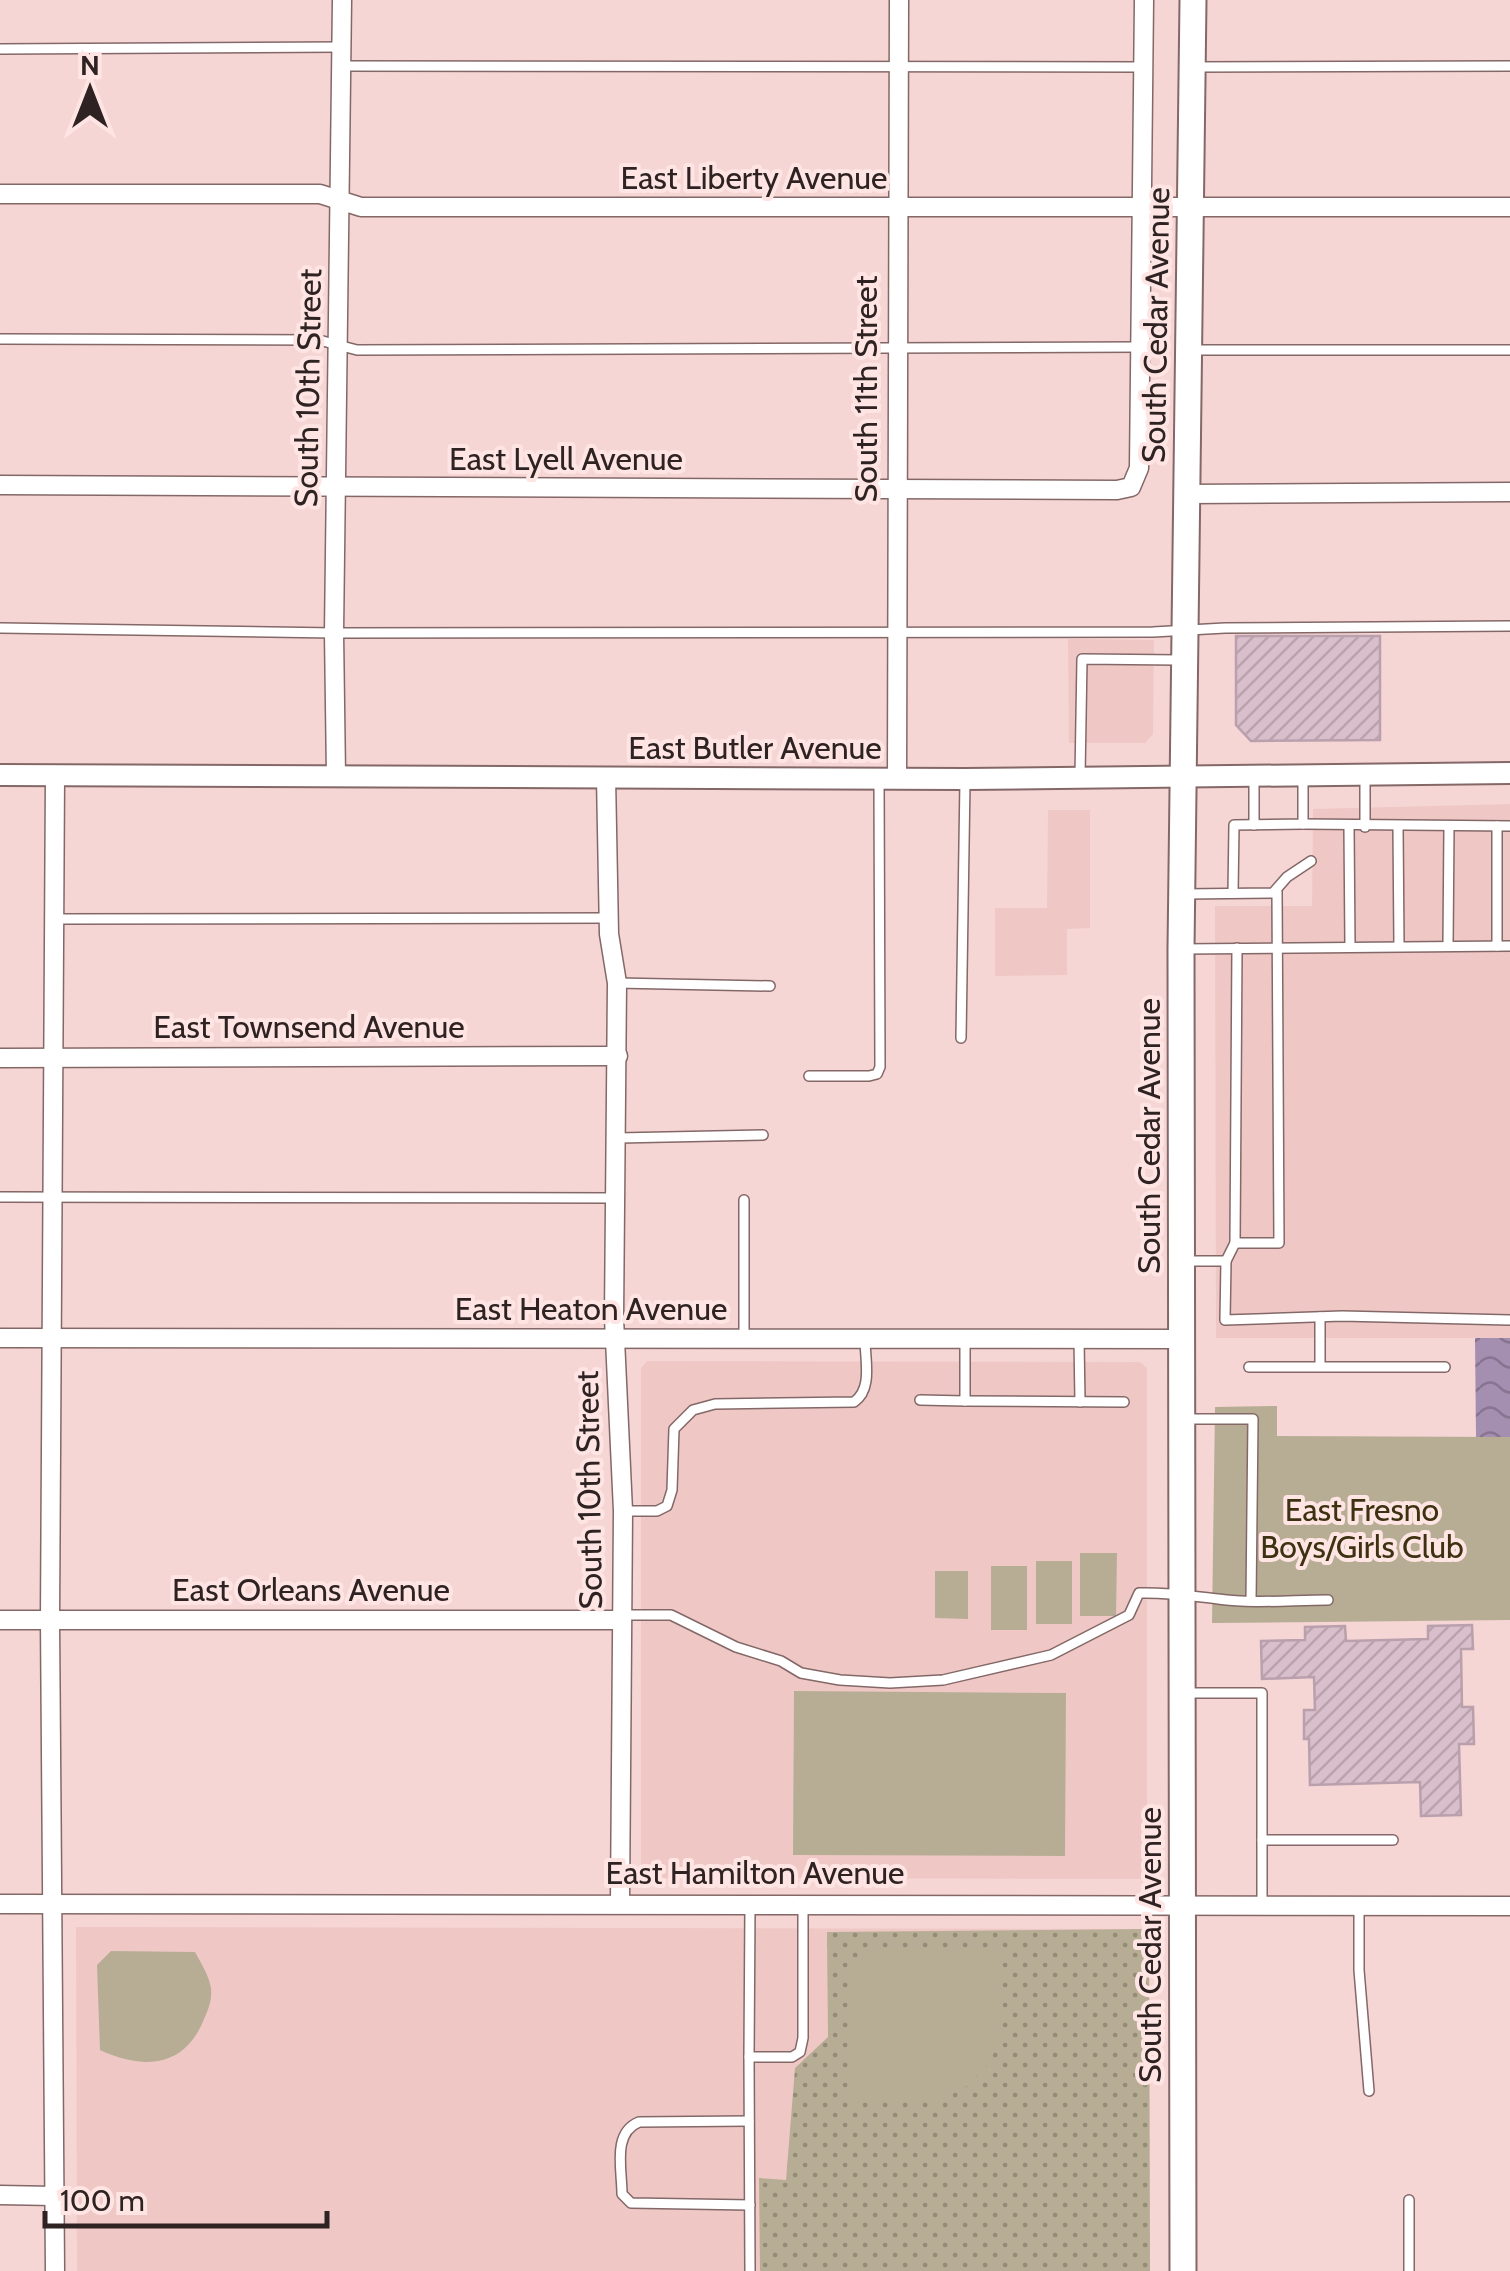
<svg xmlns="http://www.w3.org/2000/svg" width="1510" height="2271" font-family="Cabin,sans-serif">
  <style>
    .built { fill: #efc8c6 }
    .grass { fill: url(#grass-dots) }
    .green { fill: #b6ad94 }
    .water { fill: url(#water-waves) }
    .building { fill: url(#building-hatch); stroke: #baa0ad; stroke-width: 2.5 }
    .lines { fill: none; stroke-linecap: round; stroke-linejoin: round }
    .service-casing { stroke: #836867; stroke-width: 12 }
    .minor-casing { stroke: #836867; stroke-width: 21 }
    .tertiary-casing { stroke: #836867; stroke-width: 24 }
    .secondary-casing { stroke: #836867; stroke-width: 29 }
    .service { stroke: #fff; stroke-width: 9 }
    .minor { stroke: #fff; stroke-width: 18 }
    .tertiary { stroke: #fff; stroke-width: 20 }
    .secondary { stroke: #fff; stroke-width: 25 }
    .labels { text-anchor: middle; stroke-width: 8; stroke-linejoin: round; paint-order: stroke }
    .street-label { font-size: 32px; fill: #2e2322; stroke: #fee5e3 }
    .park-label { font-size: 32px; fill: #3c3110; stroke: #fee5e3 }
  </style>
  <defs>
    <pattern id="grass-dots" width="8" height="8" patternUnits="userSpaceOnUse" patternTransform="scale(2.5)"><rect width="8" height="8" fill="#b6ad94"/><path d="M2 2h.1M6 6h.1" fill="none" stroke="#948c78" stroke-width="1.8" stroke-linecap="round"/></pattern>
    <pattern id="water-waves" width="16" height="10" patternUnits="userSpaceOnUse" patternTransform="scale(2.5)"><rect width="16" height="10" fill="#a48fb1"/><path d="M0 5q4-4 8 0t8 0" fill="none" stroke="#867490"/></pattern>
    <pattern id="building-hatch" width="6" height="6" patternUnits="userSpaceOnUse" patternTransform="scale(2.5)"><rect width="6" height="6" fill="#d9becb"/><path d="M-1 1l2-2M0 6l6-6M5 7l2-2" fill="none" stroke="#bba3ae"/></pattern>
  </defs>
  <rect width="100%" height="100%" fill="#f5d6d4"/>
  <!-- built -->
  <g class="built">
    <polygon points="1068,639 1154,640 1153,734 1145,743 1069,743"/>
    <polygon points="1510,804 1510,1338 1216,1338 1215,906 1312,906 1313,809"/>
    <polygon points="1048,810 1090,810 1090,928 1067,929 1067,975 995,976 995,908 1047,908"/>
    <polygon points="647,1361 1140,1362 1147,1368 1147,1871 1141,1879 649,1878 641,1870 641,1368"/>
    <polygon points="76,1927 1149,1929 1150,2271 77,2271"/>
  </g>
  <!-- grass -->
  <polygon class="grass" points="1149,1929 1150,2271 760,2271 759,2178 786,2180 795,2068 828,2037 827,1932"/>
  <!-- green -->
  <g class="green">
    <polygon points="1277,1406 1277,1436 1510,1437 1510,1620 1212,1623 1215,1407"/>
    <polygon points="1080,1553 1117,1553 1116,1616 1080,1616"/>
    <rect x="1036" y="1561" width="36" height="63"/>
    <rect x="991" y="1566" width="36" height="64"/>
    <polygon points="935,1571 968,1571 968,1619 935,1618"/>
    <polygon points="794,1691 1066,1693 1065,1856 793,1855"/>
    <path d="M111 1951 195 1952C201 1963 209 1976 211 1988 212 2000 209 2008 204 2019 185 2068 143 2070 100 2050L97 1965Z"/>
    <polygon points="863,1951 1002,1952 1000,2037 990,2063 967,2086 940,2101 850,2102 850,1965"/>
  </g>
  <!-- water -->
  <polygon class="water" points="1475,1338 1510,1338 1510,1437 1476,1437"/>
  <!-- building -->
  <g class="building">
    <polygon points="1236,636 1380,636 1380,740 1251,741 1236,725"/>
    <polygon points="1472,1625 1473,1649 1461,1649 1462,1707 1473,1707 1474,1744 1459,1744 1461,1815 1421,1816 1420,1782 1310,1785 1309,1739 1304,1739 1304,1710 1315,1710 1314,1677 1262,1679 1261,1641 1305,1640 1305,1627 1345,1626 1346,1641 1428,1639 1428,1626"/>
  </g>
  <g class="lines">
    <!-- service casing -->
    <g class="service-casing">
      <g id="service">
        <polyline points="0,49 342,47"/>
        <polyline points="342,66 1143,67"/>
        <polyline points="1195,67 1510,66"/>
        <polyline points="0,339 319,340 357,350 1140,347"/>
        <polyline points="1191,350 1510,350"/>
        <polyline points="0,628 334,633 1153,632 1225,628 1510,626"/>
        <polyline points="1365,775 1365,827"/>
        <polyline points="1080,776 1082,659 1179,660"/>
        <polyline points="1303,824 1510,826"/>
        <polyline points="1254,825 1254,778"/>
        <polyline points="1497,826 1497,946"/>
        <polyline points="1349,827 1350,947"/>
        <polyline points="1398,827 1399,946"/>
        <polyline points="1233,893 1234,825 1303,824 1303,775"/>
        <polyline points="1184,894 1273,893 1287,877 1311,861"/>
        <polyline points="54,919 609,918"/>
        <polyline points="1448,946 1449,826"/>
        <polyline points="1237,948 1235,1243 1226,1261 1225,1320 1342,1316 1510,1320"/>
        <polyline points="1183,949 1510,946"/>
        <polyline points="617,983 770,986"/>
        <polyline points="961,1038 965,781"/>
        <polyline points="809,1076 869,1076 877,1074 880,1067 879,780"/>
        <polyline points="618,1138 763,1135"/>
        <polyline points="0,1197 614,1198"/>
        <polyline points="744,1200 744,1339"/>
        <polyline points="1235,1243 1279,1243 1277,892"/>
        <polyline points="1183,1261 1226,1261"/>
        <polyline points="1320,1317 1320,1366"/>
        <polyline points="1079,1340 1080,1402"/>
        <polyline points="1249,1367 1445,1367"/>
        <polyline points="920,1400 965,1401 965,1339"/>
        <polyline points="965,1401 1124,1402"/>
        <polyline points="1187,1419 1253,1419 1251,1601"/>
        <path d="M623 1511H657L667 1506 672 1490 674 1429 693 1410 715 1404 854 1402C873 1389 865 1360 865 1339"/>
        <path d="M622 1615H671L736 1647 781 1661 801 1673 840 1680 890 1683 943 1680 1051 1655 1129 1615 1139 1593C1167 1592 1191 1596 1218 1599 1254 1604 1292 1600 1328 1600"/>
        <polyline points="1186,1693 1262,1693 1262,1905"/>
        <polyline points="1262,1840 1393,1840"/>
        <polyline points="1359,1905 1359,1970 1369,2091"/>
        <polyline points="750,1906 749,2057 792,2057 800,2052 803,2038 803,1903"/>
        <polyline points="749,2057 750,2271"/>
        <path d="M749 2121 639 2122C612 2133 622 2169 622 2194L631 2203 750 2205"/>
        <polyline points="1409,2271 1409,2200"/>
      </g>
    </g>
    <!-- minor casing -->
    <g class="minor-casing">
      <g id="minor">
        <polyline points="0,194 320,194 361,207 1510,207"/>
        <polyline points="0,485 1117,490 1131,487 1139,468 1144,0"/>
        <polyline points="1186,494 1510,492"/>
        <polyline points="55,775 50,1620 55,2271"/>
        <polyline points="336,776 334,633 342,0"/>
        <polyline points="606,777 609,934 617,983 614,1318 623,1511 620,1902"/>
        <polyline points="897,778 899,0"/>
        <polyline points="0,1058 618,1056"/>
        <polyline points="0,1338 1182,1339"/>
        <polyline points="0,1620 621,1620"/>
        <polyline points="0,1904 1510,1906"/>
        <polyline points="0,2195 54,2196"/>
      </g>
    </g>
    <!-- tertiary casing -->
    <g class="tertiary-casing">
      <polyline id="tertiary" points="0,775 965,779 1510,773"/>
    </g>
    <!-- secondary casing -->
    <g class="secondary-casing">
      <polyline id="secondary" points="1183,2271 1181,949 1193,0"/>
    </g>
    <!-- service -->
    <use href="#service" class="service"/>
    <!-- minor -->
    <use href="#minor" class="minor"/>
    <!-- tertiary -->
    <use href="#tertiary" class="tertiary"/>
    <!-- secondary -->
    <use href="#secondary" class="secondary"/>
  </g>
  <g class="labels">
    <!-- street labels -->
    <g class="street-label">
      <text x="754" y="189">East Liberty Avenue</text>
      <text transform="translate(1156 325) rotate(-89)" y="11">South Cedar Avenue</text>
      <text transform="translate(308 388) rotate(-89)" y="11">South 10th Street</text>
      <text transform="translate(866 389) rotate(-90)" y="11">South 11th Street</text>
      <text x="566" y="470">East Lyell Avenue</text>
      <text x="755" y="759">East Butler Avenue</text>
      <text x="309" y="1038">East Townsend Avenue</text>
      <text transform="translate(1149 1136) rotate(-90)" y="11">South Cedar Avenue</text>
      <text x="591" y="1320">East Heaton Avenue</text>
      <text transform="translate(589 1490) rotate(-91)" y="11">South 10th Street</text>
      <text x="311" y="1601">East Orleans Avenue</text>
      <text x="755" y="1884">East Hamilton Avenue</text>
      <text transform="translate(1150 1945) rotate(-90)" y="11">South Cedar Avenue</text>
    </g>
    <!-- park labels -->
    <g class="park-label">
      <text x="1362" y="1521">East Fresno<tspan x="1362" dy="37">Boys/Girls Club</tspan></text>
    </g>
  </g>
  <!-- north arrow -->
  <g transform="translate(90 90)" stroke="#fee5e3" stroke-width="8" paint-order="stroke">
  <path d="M0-8L18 38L0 25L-18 38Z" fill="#2e2322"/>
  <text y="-15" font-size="28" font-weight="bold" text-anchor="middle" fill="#2e2322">N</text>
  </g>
  <!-- scale -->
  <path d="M45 2211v15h282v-15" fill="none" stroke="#2e2322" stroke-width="5"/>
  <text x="60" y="2211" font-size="30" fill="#2e2322" stroke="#fee5e3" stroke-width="8" paint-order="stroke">100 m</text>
</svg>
